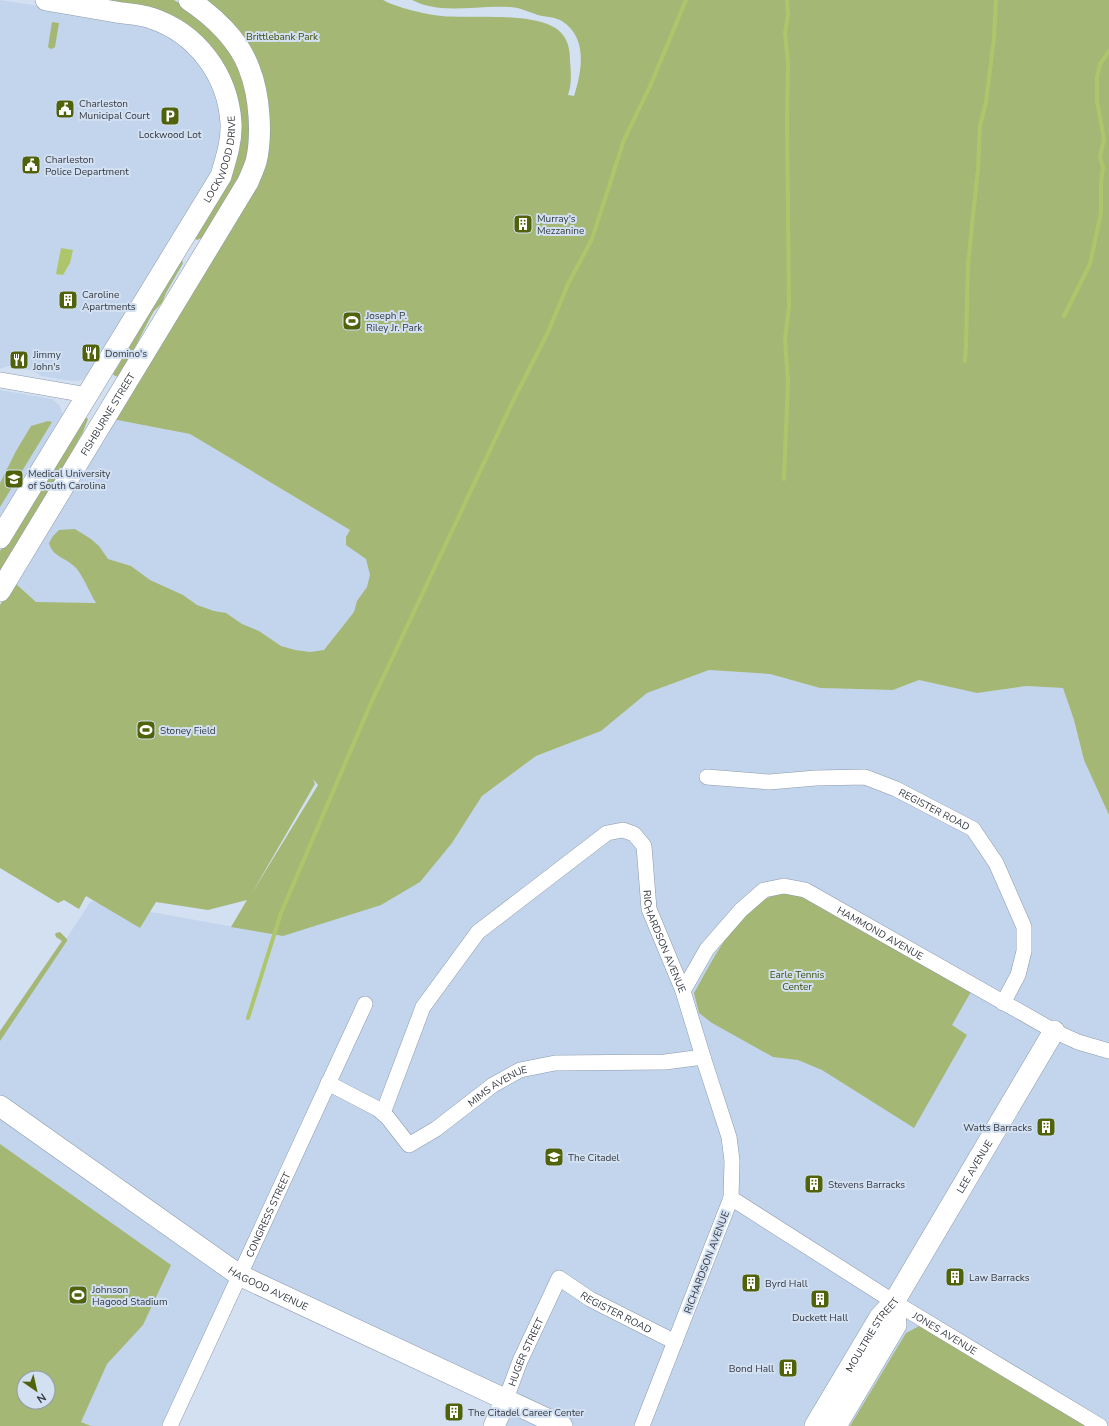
<svg xmlns="http://www.w3.org/2000/svg" width="1109" height="1426" font-family="'Nunito Sans',sans-serif">
  <style>
    .built { fill: #c2d5ed; fill-rule: evenodd }
    .green { fill: #a5b775; fill-rule: evenodd }
    .water { fill: #aec66b }
    .lines { fill: none; stroke-linecap: round; stroke-linejoin: round }
    .stream { stroke: #aec66b; stroke-width: 4 }
    .street-casing { stroke: #8d9aab; stroke-width: 16 }
    .secondary-casing { stroke: #8d9aab; stroke-width: 22 }
    .street { stroke: #fff; stroke-width: 15 }
    .secondary { stroke: #fff; stroke-width: 21 }
    .labels { text-anchor: middle; stroke-width: 4; stroke-linejoin: round; paint-order: stroke }
    .park-label { font-size: 10px; fill: #404f0a; stroke: #d2e0f2 }
    .poi-label { font-size: 10px; fill: #353a41; stroke: #d2e0f2; text-anchor: start }
    .street-label { font-size: 10px; fill: #353a41; stroke: #d2e0f2 }
  </style>
  <rect width="100%" height="100%" fill="#d2e0f2"/>
  <!-- built -->
  <g class="built">
    <polygon points="0,0 133,20 147,24 194,51 223,106 218,164 86,378 78,381 73,381 41,376 34,371 8,366 0,369"/>
    <polygon points="0,390 52,399 60,406 63,415 0,526"/>
    <polygon points="112,419 190,434 403,562 320,706 109,604 36,602 14,582"/>
    <path d="M709 670 770 674 820 688 893 690 919 680 977 693 1026 686 1063 688 1074 720 1084 760 1109 815V1426H494L506 1399 239 1275 170 1426H0V1039L91 901 283 936 452 843 482 796 536 756 601 731 646 693ZM24 1378H48V1402H24Z"/>
  </g>
  <!-- green -->
  <g class="green">
    <polygon points="89,0 174,0 197,13 239,63 254,122 246,168 206,236 197,240 193,237 226,178 217,57"/>
    <path d="M199 0H383C395 7 427 15 442 16 470 19 545 10 563 35 569 43 570 52 570 61 571 73 572 84 568 95L574 96C582 71 588 38 562 21 555 17 546 17 538 15 529 12 519 7 509 7 483 5 454 12 429 6 423 5 417 2 412 0H1109V815L1084 760 1074 720 1063 688 1026 686 977 693 919 680 893 690 820 688 770 674 709 670 647 693 601 731 536 756 482 796 452 843 420 882 381 905 283 936 231 927 247 900 208 910 156 902 140 928 86 896 79 909 64 900 58 903 0 868V605L14 582 36 602 96 603C91 595 82 574 76 568 66 557 53 558 49 543L53 536 59 530 75 529 91 539 99 546 108 559 131 566 150 580 183 595 197 605 214 611 226 613 242 624 259 631 281 646 295 650 310 652 324 650 354 612 357 601 367 587 370 575 366 559 346 545V537L350 530 190 434 112 419 252 186 264 104ZM313 779 318 785 252 893 315 784Z"/>
    <polygon points="52,22 59,23 55,47 52,49 49,48 48,47"/>
    <polygon points="182,260 183,263 182,265 166,293 162,303 154,311 150,318 120,377 115,376 113,374"/>
    <polygon points="84,416 88,419 83,432 0,579 0,551 49,469"/>
    <polygon points="48,421 52,422 0,507 0,483 16,451 31,426"/>
    <path d="M796 892 972 990 952 1025 967 1035 914 1128 822 1070 798 1060 773 1057 712 1023 699 1013 694 993C714 959 738 905 778 894 783 892 790 893 796 892Z"/>
    <polygon points="60,932 67,939 67,941 0,1041 0,1031 62,941 56,937 55,934 56,933"/>
    <path d="M0 1144 171 1265 143 1325 107 1364 81 1422 91 1426H0ZM24 1378H48V1402H24Z"/>
    <polygon points="925,1323 1094,1426 850,1426 906,1333"/>
  </g>
  <!-- water -->
  <polygon class="water" points="61,248 73,250 70,263 63,275 56,274"/>
  <g class="lines">
    <!-- stream -->
    <g class="stream">
      <polyline points="1064,316 1090,264 1101,213 1101,183 1103,167 1100,157 1104,139 1097,101 1097,78 1100,64 1109,51"/>
      <polyline points="965,361 966,344 968,264 978,169 980,126 986,102 994,38 996,0"/>
      <polyline points="784,479 788,381 785,339 789,306 787,121 788,63 785,33 788,15 787,0"/>
      <polyline points="248,1018 281,913 371,703 514,399 549,330 568,284 592,239 624,140 651,84 686,0"/>
    </g>
    <!-- street casing -->
    <g class="street-casing">
      <g id="street">
        <polyline points="0,380 87,395"/>
        <path id="s1" d="M707 777 769 782 816 778 865 777 896 789 973 829 996 863 1024 927V951L1018 975 1003 1003"/>
        <path id="s2" d="M683 991 707 949 741 910 764 890 784 886 805 890 1054 1031 1078 1042 1109 1051"/>
        <path id="s3" d="M328 1083 378 1109 388 1118 409 1145 436 1129 493 1085 520 1070 555 1063 665 1062 703 1057"/>
        <path id="s4" d="M383 1113 423 1007 478 932 607 833 623 830 634 834 644 846 649 909 683 991 703 1057 729 1137 732 1161 731 1198 642 1426"/>
        <path id="s5" d="M731 1198 894 1302 1100 1426"/>
        <path id="s6" d="M506 1399 520 1361 559 1278 590 1299 675 1342"/>
        <path id="s7" d="M170 1426 365 1004"/>
      </g>
    </g>
    <!-- secondary casing -->
    <g class="secondary-casing">
      <g id="secondary">
        <path id="s8" d="M0 538 221 176C226 159 232 141 231 123 228 75 197 33 151 18 140 14 127 14 116 12 92 8 70 4 46 0"/>
        <path id="s9" d="M0 591 248 182C251 175 254 168 256 162 260 146 260 131 259 116 258 100 255 83 249 68 239 40 213 16 189 0"/>
        <path id="s10" d="M0 1106 239 1275 562 1426"/>
        <polyline points="494,1426 506,1399"/>
        <path id="s11" d="M815 1426 880 1317 894 1302 1054 1031"/>
        <polyline points="836,1426 896,1325 894,1302"/>
      </g>
    </g>
    <!-- street -->
    <use href="#street" class="street"/>
    <!-- secondary -->
    <use href="#secondary" class="secondary"/>
  </g>
  <!-- icons -->
  <defs>
    <g id="civic-square" transform="scale(1)"><rect x="-9" y="-9" width="18" height="18" rx="4" fill="#51630a" stroke="#d2e0f2"/><path d="M-.6-6.5H3V-4.5H.6V-3L4-1V1h2V6H-6V1h2V-1L-.6-3ZM-1.2 2.5V6h2.4V2.5Z" fill="#fff"/></g>
    <g id="parking-square" transform="scale(1)"><rect x="-9" y="-9" width="18" height="18" rx="4" fill="#51630a" stroke="#d2e0f2"/><path d="M-3.5-5.5H1a3.5 3.5 0 0 1 0 7H-1V5.5H-3.5ZM-1-3.4V-.6H.8a1.4 1.4 0 0 0 0-2.8Z" fill="#fff"/></g>
    <g id="building-square" transform="scale(1)"><rect x="-9" y="-9" width="18" height="18" rx="4" fill="#51630a" stroke="#d2e0f2"/><path d="M-4-6H4V6H1V3H-1V6H-4ZM-2.5-4.3h1.7v1.8h-1.7ZM.8-4.3h1.7v1.8H.8ZM-2.5-1h1.7V.8h-1.7ZM.8-1h1.7V.8H.8Z" fill="#fff"/></g>
    <g id="stadium-square" transform="scale(1)"><rect x="-9" y="-9" width="18" height="18" rx="4" fill="#51630a" stroke="#d2e0f2"/><path d="M0-5a6.5 5 0 1 0 0 10a6.5 5 0 1 0 0-10ZM-3.5-1.8h7v3.6h-7Z" fill="#fff"/></g>
    <g id="restaurant-square" transform="scale(1)"><rect x="-9" y="-9" width="18" height="18" rx="4" fill="#51630a" stroke="#d2e0f2"/><path d="M-5-6h1v4h1v-4h1v4h1v-4h1v5L-1.5 .5V6h-2V.5L-5-1ZM5-6V6H3V1.5H1.5Q1.5-4 5-6Z" fill="#fff"/></g>
    <g id="university-square" transform="scale(1)"><rect x="-9" y="-9" width="18" height="18" rx="4" fill="#51630a" stroke="#d2e0f2"/><path d="M0-5L7-2L0 1L-7-2ZM-4 1L0 2.5L4 1V4Q0 6-4 4Z" fill="#fff"/></g>
  </defs>
  <g fill-rule="evenodd">
    <use href="#civic-square" x="65" y="109"/>
    <use href="#parking-square" x="170" y="116"/>
    <use href="#civic-square" x="31" y="165"/>
    <use href="#building-square" x="523" y="224"/>
    <use href="#building-square" x="68" y="300"/>
    <use href="#stadium-square" x="352" y="321"/>
    <use href="#restaurant-square" x="91" y="353"/>
    <use href="#restaurant-square" x="19" y="360"/>
    <use href="#university-square" x="14" y="479"/>
    <use href="#stadium-square" x="146" y="730"/>
    <use href="#building-square" x="1046" y="1127"/>
    <use href="#university-square" x="554" y="1157"/>
    <use href="#building-square" x="814" y="1184"/>
    <use href="#building-square" x="955" y="1277"/>
    <use href="#building-square" x="751" y="1283"/>
    <use href="#stadium-square" x="78" y="1295"/>
    <use href="#building-square" x="820" y="1299"/>
    <use href="#building-square" x="788" y="1368"/>
    <use href="#building-square" x="454" y="1412"/>
  </g>
  <g class="labels">
    <!-- park labels -->
    <g class="park-label">
      <text x="282" y="40">Brittlebank Park</text>
      <text x="797" y="978">Earle Tennis<tspan x="797" dy="12">Center</tspan></text>
    </g>
    <!-- poi labels -->
    <g class="poi-label">
      <text x="79" y="107">Charleston<tspan x="79" dy="12">Municipal Court</tspan></text>
      <text x="170" y="138" text-anchor="middle">Lockwood Lot</text>
      <text x="45" y="163">Charleston<tspan x="45" dy="12">Police Department</tspan></text>
      <text x="537" y="222">Murray's<tspan x="537" dy="12">Mezzanine</tspan></text>
      <text x="82" y="298">Caroline<tspan x="82" dy="12">Apartments</tspan></text>
      <text x="366" y="319">Joseph P.<tspan x="366" dy="12">Riley Jr. Park</tspan></text>
      <text x="105" y="357">Domino's</text>
      <text x="33" y="358">Jimmy<tspan x="33" dy="12">John's</tspan></text>
      <text x="28" y="477">Medical University<tspan x="28" dy="12">of South Carolina</tspan></text>
      <text x="160" y="734">Stoney Field</text>
      <text x="1032" y="1131" text-anchor="end">Watts Barracks</text>
      <text x="568" y="1161">The Citadel</text>
      <text x="828" y="1188">Stevens Barracks</text>
      <text x="969" y="1281">Law Barracks</text>
      <text x="765" y="1287">Byrd Hall</text>
      <text x="92" y="1293">Johnson<tspan x="92" dy="12">Hagood Stadium</tspan></text>
      <text x="820" y="1321" text-anchor="middle">Duckett Hall</text>
      <text x="774" y="1372" text-anchor="end">Bond Hall</text>
      <text x="468" y="1416">The Citadel Career Center</text>
    </g>
    <!-- street labels -->
    <g class="street-label">
      <text dy="4" stroke="none"><textPath href="#s8" startOffset="440">LOCKWOOD DRIVE</textPath></text>
      <text dy="4" stroke="none"><textPath href="#s9" startOffset="207">FISHBURNE STREET</textPath></text>
      <text dy="4" stroke="none"><textPath href="#s1" startOffset="235">REGISTER ROAD</textPath></text>
      <text dy="4" stroke="none"><textPath href="#s2" startOffset="259">HAMMOND AVENUE</textPath></text>
      <text dy="4" stroke="none"><textPath href="#s4" startOffset="511">RICHARDSON AVENUE</textPath></text>
      <text dy="4" stroke="none"><textPath href="#s3" startOffset="211">MIMS AVENUE</textPath></text>
      <text dy="4" stroke="none"><textPath href="#s11" startOffset="305">LEE AVENUE</textPath></text>
      <text dy="4" stroke="none"><textPath href="#s7" startOffset="233">CONGRESS STREET</textPath></text>
      <text transform="translate(706 1262) rotate(-69)" y="4">RICHARDSON AVENUE</text>
      <text dy="4" stroke="none"><textPath href="#s10" startOffset="325">HAGOOD AVENUE</textPath></text>
      <text dy="4" stroke="none"><textPath href="#s6" startOffset="199">REGISTER ROAD</textPath></text>
      <text dy="4" stroke="none"><textPath href="#s5" startOffset="253">JONES AVENUE</textPath></text>
      <text dy="4" stroke="none"><textPath href="#s11" startOffset="108">MOULTRIE STREET</textPath></text>
      <text dy="4" stroke="none"><textPath href="#s6" startOffset="51">HUGER STREET</textPath></text>
    </g>
  </g>
  <!-- north arrow -->
  <g transform="translate(36 1390) rotate(146)"><circle r="19" fill="#d2e0f2" stroke="#939eab"/>
  <path d="M0-3L7 15L0 10L-7 15Z" fill="#51630a"/>
  <text y="-6" font-size="11" font-weight="bold" text-anchor="middle" fill="#353a41">N</text>
  </g>
</svg>
